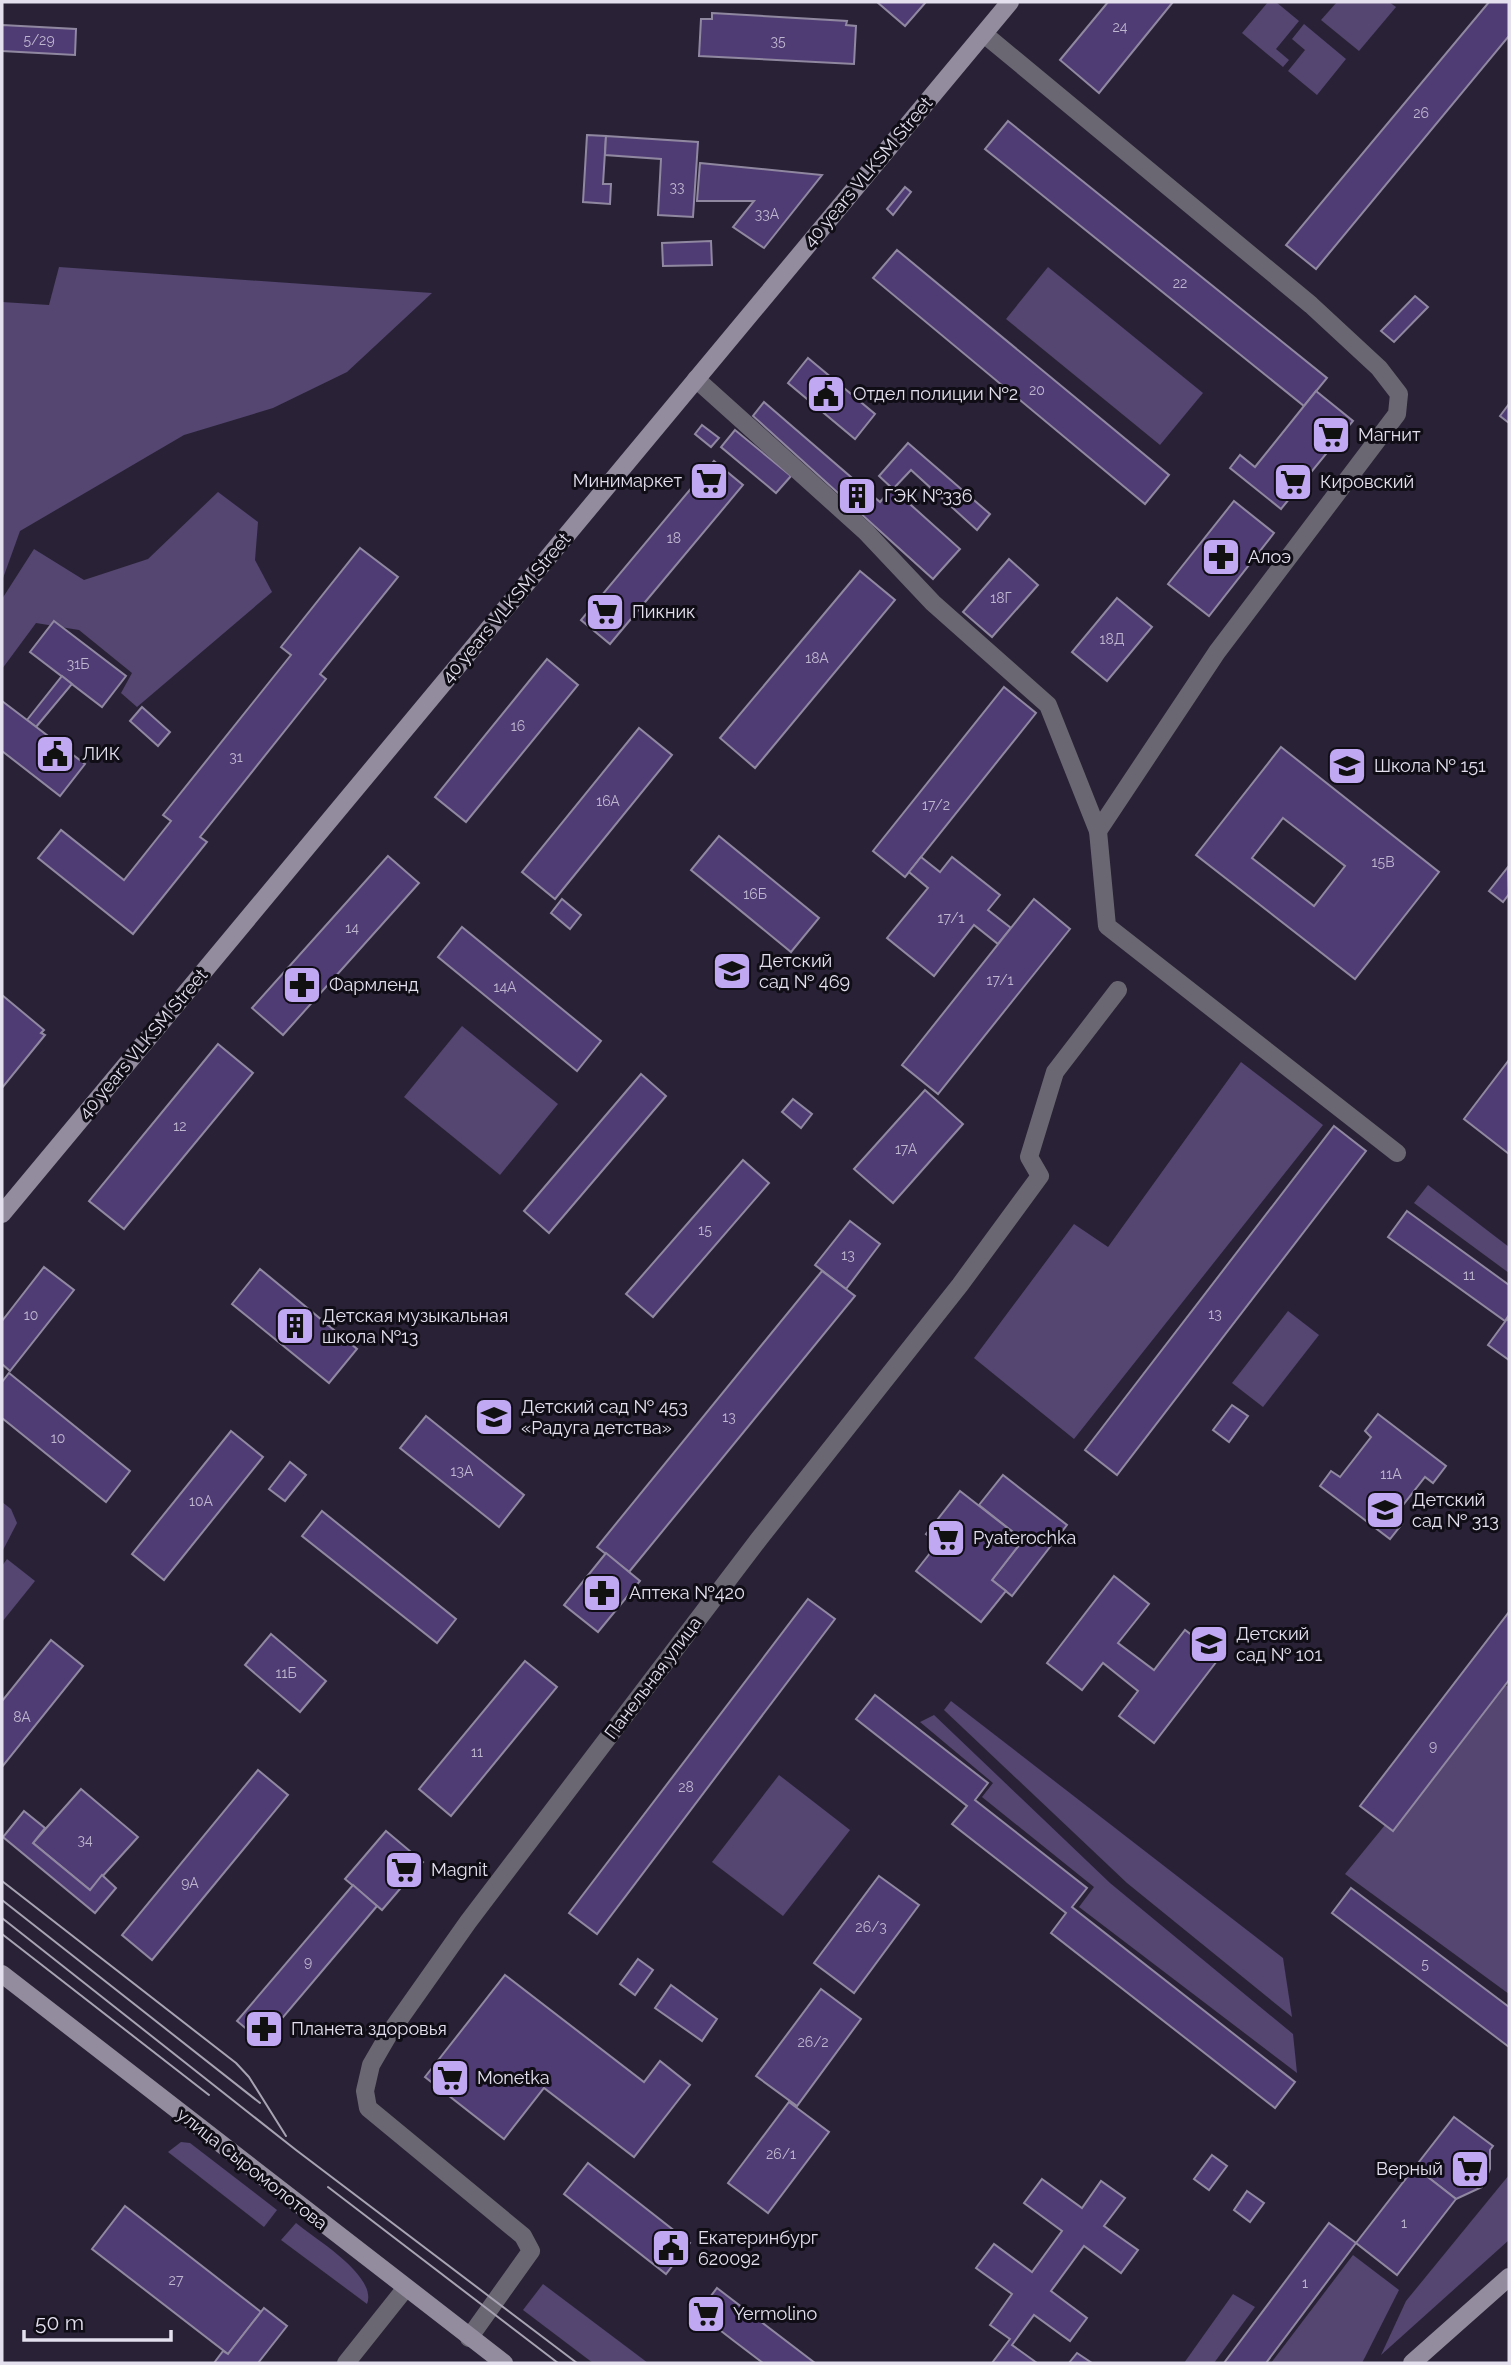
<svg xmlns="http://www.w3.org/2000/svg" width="1511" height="2365" font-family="Raleway,sans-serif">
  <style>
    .green { fill: #544670 }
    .building { fill: #503c74; stroke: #9088a1; stroke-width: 2; fill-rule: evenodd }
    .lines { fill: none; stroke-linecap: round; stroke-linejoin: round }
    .street { stroke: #6b6772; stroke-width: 18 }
    .secondary { stroke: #928c9e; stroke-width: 18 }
    .tram { stroke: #a8a3b3; stroke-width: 2 }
    .labels { text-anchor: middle; stroke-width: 6; stroke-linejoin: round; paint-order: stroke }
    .number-label { font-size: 14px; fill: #bfb7d0 }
    .street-label { font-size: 18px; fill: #e4e0ee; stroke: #100d16 }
    .poi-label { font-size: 18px; fill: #e4e0ee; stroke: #100d16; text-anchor: start }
  </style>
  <rect width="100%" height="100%" fill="#292236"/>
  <!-- green -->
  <g class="green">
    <polygon points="1268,2 1276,2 1299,21 1276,49 1289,60 1283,67 1242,33"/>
    <polygon points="1337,2 1389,2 1396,7 1359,51 1321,20"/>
    <polygon points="1304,24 1346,59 1317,95 1288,71 1305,50 1292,39"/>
    <polygon points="59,267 432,293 347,372 273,408 184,435 20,531 2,581 2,302 49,305"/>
    <polygon points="1048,267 1203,393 1160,445 1006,319"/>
    <polygon points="218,492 258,522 255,560 272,592 137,707 121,693 132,673 79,630 36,623 2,669 2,599 34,549 84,580 148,559"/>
    <polygon points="462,1026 558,1104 500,1175 404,1097"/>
    <polygon points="1241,1062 1323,1125 1074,1439 974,1358 1074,1224 1108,1247"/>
    <polygon points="1428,1185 1509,1247 1509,1273 1414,1203"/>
    <polygon points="1288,1311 1319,1335 1263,1407 1232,1383"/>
    <polygon points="2,1502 11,1509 17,1523 2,1552"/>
    <polygon points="7,1559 35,1581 2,1622 2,1566"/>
    <polygon points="1505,1685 1509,1687 1509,1994 1345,1874 1385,1825 1393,1831"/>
    <polygon points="951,1701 1283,1958 1292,2017 1127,1883 944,1710"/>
    <polygon points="934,1715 1110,1883 1293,2034 1297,2073 1079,1907 1094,1887 982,1797 993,1783 920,1722"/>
    <polygon points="779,1775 850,1830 783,1916 712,1862"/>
    <polygon points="181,2142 190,2143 277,2210 264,2227 168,2152"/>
    <polygon points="1509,2175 1509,2240 1381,2355 1406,2301"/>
    <path d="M296 2223C315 2239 378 2276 367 2304L281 2240Z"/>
    <polygon points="1353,2255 1399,2290 1362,2363 1271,2363"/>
    <polygon points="543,2284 648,2363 593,2363 523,2310"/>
    <polygon points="1233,2294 1255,2307 1214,2363 1184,2363"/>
  </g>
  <!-- building -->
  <g class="building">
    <polygon points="877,2 926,2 905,26"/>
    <polygon points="1108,2 1173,2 1099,93 1060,60"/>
    <polygon points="1489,2 1509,2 1509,36 1316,269 1286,245"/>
    <polygon points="712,13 847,21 846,25 856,26 854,64 699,56 701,19 712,19"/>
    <polygon points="2,25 76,29 75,55 2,51"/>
    <polygon points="1008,121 1327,378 1304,406 985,149"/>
    <polygon points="587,135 606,136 603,184 611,184 610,204 583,202"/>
    <polygon points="606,136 698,142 693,217 658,215 661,159 605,155"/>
    <polygon points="700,163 822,175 764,248 733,227 754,201 697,201"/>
    <polygon points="905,187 911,192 893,215 887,209"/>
    <polygon points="711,241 712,265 663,266 662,243"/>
    <polygon points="897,250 1169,475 1145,504 873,278"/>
    <polygon points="1415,296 1428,307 1394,342 1381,331"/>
    <polygon points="808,358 875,414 855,439 788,383"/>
    <polygon points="1316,391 1353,421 1281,509 1230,468 1240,455 1255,467"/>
    <polygon points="764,402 880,502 892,488 960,549 933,579 753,416"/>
    <polygon points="1509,404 1509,423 1500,416"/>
    <polygon points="702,425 719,438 711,447 695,434"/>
    <polygon points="735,430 791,476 776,493 721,447"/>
    <polygon points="908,443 990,514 977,530 911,470 893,489 879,476"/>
    <polygon points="714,461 743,485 610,644 581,620"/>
    <polygon points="1234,501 1274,533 1209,616 1168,584"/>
    <polygon points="360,548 398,577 320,674 326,679 200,837 207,842 133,934 38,858 61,830 124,880 171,821 163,815 291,655 281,647"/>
    <polygon points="1009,559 1038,585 992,637 963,612"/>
    <polygon points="860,571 895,600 755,768 720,738"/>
    <polygon points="1117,598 1152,627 1107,681 1072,652"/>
    <polygon points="54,621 126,676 102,707 30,652"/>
    <polygon points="547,659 578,685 466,822 435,797"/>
    <polygon points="62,676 72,684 36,727 27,720"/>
    <polygon points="1004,687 1036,713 905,877 873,851"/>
    <polygon points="2,701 85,764 60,796 2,751"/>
    <polygon points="142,707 170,732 158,746 130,721"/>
    <polygon points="639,728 672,755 555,899 522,872"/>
    <path d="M1281 747 1439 872 1355 979 1196 855ZM1283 818 1345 866 1314 906 1252 858Z"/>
    <polygon points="719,836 819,918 791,952 691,870"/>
    <polygon points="388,856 419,883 283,1035 252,1008"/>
    <polygon points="921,857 940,872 952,857 1000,895 988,910 1011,928 998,944 974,925 934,976 887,938 928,888 909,872"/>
    <polygon points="1508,867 1509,894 1503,902 1489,891"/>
    <polygon points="562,899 581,915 570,929 551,913"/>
    <polygon points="1034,899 1070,929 938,1094 902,1065"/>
    <polygon points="462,927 601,1041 577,1071 438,957"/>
    <polygon points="2,995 44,1030 41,1033 45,1035 2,1088"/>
    <polygon points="218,1044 253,1073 124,1229 89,1201"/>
    <polygon points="1509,1060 1509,1154 1464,1119"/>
    <polygon points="641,1074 666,1096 549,1233 524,1211"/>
    <polygon points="925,1090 963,1124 893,1203 854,1169"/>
    <polygon points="793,1099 812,1114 801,1128 782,1112"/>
    <polygon points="1334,1126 1366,1151 1117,1475 1085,1450"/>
    <polygon points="743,1160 769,1183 653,1317 626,1294"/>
    <polygon points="1407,1211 1509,1285 1509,1315 1505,1321 1388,1237"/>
    <polygon points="850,1221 880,1244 846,1289 815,1265"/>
    <polygon points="44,1267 74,1290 10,1371 2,1364 2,1321"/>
    <polygon points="260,1269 357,1349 329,1383 232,1304"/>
    <polygon points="822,1271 855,1296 629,1572 597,1547"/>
    <polygon points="1507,1319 1509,1321 1509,1360 1488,1345"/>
    <polygon points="9,1373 130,1471 106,1502 2,1418 2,1382"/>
    <polygon points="1232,1405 1248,1416 1229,1442 1213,1430"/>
    <polygon points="1378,1414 1446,1466 1433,1483 1425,1477 1393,1518 1402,1524 1390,1539 1320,1486 1331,1471 1340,1477 1371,1437 1365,1431"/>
    <polygon points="426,1416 524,1495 499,1527 400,1448"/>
    <polygon points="231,1431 263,1457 164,1580 132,1554"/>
    <polygon points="290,1462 306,1475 285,1501 269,1489"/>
    <polygon points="1003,1475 1067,1525 1012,1596 992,1580 1023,1540 979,1505"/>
    <polygon points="960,1491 1023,1540 992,1580 1006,1591 981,1622 916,1571 938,1543 926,1534"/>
    <polygon points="322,1511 456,1619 437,1643 302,1536"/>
    <polygon points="606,1553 640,1581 598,1632 564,1605"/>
    <polygon points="1114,1576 1149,1604 1118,1643 1154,1670 1185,1630 1220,1657 1154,1743 1119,1716 1138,1691 1103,1663 1082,1690 1047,1663"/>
    <polygon points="808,1599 835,1619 597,1934 569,1913"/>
    <polygon points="1509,1612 1509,1680 1393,1831 1360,1806"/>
    <polygon points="271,1634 326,1681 300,1712 245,1665"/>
    <polygon points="51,1640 83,1666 2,1767 2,1701"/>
    <polygon points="525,1661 557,1687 451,1816 419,1789"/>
    <polygon points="875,1695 988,1783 975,1800 1087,1888 1072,1907 1295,2082 1275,2108 1051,1933 1066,1913 952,1824 967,1806 856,1719"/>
    <polygon points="258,1770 288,1795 152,1960 122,1935"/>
    <polygon points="81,1789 138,1837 90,1890 33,1843"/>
    <polygon points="24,1811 45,1828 33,1843 90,1890 102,1875 116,1888 95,1913 3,1837"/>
    <polygon points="386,1831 423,1862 382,1910 345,1879"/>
    <polygon points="879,1876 919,1905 854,1993 814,1963"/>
    <polygon points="353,1885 377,1906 262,2042 237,2021"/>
    <polygon points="1351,1888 1509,2007 1509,2047 1332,1913"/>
    <polygon points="638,1959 653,1970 635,1995 620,1984"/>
    <polygon points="505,1975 644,2082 660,2061 690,2085 634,2157 544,2088 504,2139 425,2077"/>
    <polygon points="671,1985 717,2019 702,2041 655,2008"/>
    <polygon points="821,1989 861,2019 797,2106 756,2076"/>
    <polygon points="789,2102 829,2132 768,2213 728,2183"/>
    <polygon points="1454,2117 1493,2146 1490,2150 1490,2169 1482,2187 1456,2199 1415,2167"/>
    <polygon points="1212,2155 1227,2166 1209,2190 1194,2179"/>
    <polygon points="588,2163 690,2243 666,2274 564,2194"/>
    <polygon points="1415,2167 1456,2199 1397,2275 1356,2243"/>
    <polygon points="1042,2179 1082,2208 1101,2181 1125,2198 1104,2226 1138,2250 1121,2273 1084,2246 1051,2291 1087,2318 1070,2341 1034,2315 1012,2345 1037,2363 992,2363 1010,2339 990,2325 1012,2294 976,2268 994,2244 1032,2272 1062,2231 1024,2203"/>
    <polygon points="1247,2191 1264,2203 1250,2222 1234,2210"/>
    <polygon points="125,2206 261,2312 228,2354 92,2249"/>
    <polygon points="1329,2223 1356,2243 1266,2363 1224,2363"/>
    <polygon points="717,2288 815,2363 763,2363 734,2341 698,2313"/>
    <polygon points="264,2308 287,2326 258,2363 214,2363 223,2351 228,2354"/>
    <polygon points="1077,2353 1092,2363 1069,2363"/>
  </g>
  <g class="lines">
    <!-- street -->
    <g class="street">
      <polyline points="984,34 1311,305 1379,368 1399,394 1397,414 1217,652 1098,831"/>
      <polyline points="696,379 866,532 933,603 1048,705 1098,831 1107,926 1397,1153"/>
      <polyline points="469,2338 531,2251 523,2236 368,2108 365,2091 371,2065 389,2034 468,1922 759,1539 960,1285 1040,1176 1029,1157 1055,1072 1118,990"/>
      <polyline points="346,2363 405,2289"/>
    </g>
    <!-- secondary -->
    <g class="secondary">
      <polyline points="2,1214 1010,2"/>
      <polyline points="2,1974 504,2363"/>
      <polyline points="1412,2363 1509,2277"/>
    </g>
    <!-- tram -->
    <g class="tram">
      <polyline points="2,1881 236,2063 249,2077 286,2136"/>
      <polyline points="2,1900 260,2103"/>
      <polyline points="2,1918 296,2150 577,2363"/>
      <polyline points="2,1934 209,2095"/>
      <polyline points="328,2187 558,2363"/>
    </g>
  </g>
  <!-- icons -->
  <defs>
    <g id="civic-square" transform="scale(2.0125)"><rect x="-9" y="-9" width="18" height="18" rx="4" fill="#c1a8f3" stroke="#100d16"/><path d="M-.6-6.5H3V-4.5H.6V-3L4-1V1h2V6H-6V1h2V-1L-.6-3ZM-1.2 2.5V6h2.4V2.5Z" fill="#111"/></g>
    <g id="supermarket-square" transform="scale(2.0125)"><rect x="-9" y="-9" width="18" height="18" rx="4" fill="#c1a8f3" stroke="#100d16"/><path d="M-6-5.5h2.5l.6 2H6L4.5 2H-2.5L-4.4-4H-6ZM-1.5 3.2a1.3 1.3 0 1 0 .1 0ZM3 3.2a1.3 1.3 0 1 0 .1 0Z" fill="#111"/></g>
    <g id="building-square" transform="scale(2.0125)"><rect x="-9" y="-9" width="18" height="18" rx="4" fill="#c1a8f3" stroke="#100d16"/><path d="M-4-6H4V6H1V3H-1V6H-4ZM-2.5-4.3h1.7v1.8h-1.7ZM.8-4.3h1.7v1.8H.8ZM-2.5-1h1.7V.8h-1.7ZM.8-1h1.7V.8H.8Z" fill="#111"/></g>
    <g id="pharmacy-square" transform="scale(2.0125)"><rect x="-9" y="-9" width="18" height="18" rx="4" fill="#c1a8f3" stroke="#100d16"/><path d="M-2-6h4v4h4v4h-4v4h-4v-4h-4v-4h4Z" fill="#111"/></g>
    <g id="school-square" transform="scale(2.0125)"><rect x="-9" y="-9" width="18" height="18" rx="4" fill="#c1a8f3" stroke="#100d16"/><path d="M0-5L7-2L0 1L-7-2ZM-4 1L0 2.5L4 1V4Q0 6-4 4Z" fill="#111"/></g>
  </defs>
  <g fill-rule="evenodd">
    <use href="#civic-square" x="826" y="394"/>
    <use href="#supermarket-square" x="1331" y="435"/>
    <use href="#supermarket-square" x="709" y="481"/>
    <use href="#supermarket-square" x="1293" y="482"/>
    <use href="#building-square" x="857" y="496"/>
    <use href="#pharmacy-square" x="1221" y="557"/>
    <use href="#supermarket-square" x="605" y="612"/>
    <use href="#civic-square" x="55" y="754"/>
    <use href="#school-square" x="1347" y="766"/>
    <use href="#school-square" x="732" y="971"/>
    <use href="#pharmacy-square" x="302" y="985"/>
    <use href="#building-square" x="295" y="1326"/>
    <use href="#school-square" x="494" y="1417"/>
    <use href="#school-square" x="1385" y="1510"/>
    <use href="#supermarket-square" x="946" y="1538"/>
    <use href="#pharmacy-square" x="602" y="1593"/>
    <use href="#school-square" x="1209" y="1644"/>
    <use href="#supermarket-square" x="404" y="1870"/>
    <use href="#pharmacy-square" x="264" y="2029"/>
    <use href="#supermarket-square" x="450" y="2078"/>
    <use href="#supermarket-square" x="1470" y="2169"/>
    <use href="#civic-square" x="671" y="2248"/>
    <use href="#supermarket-square" x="706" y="2314"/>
  </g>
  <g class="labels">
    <!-- number labels -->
    <g class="number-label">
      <text x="1120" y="32">24</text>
      <text x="39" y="45">5/29</text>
      <text x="778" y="46">35</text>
      <text x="1421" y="118">26</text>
      <text x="677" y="192">33</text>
      <text x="767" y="219">33А</text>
      <text x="1180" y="288">22</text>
      <text x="1037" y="395">20</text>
      <text x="674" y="543">18</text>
      <text x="1001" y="603">18Г</text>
      <text x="1112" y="644">18Д</text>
      <text x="817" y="663">18А</text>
      <text x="78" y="669">31Б</text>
      <text x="518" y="731">16</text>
      <text x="236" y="762">31</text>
      <text x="608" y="806">16А</text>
      <text x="936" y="810">17/2</text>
      <text x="1383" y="867">15В</text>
      <text x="755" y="899">16Б</text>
      <text x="951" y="923">17/1</text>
      <text x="352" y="933">14</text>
      <text x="1000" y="985">17/1</text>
      <text x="505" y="992">14А</text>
      <text x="180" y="1131">12</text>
      <text x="906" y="1154">17А</text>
      <text x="705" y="1235">15</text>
      <text x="848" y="1260">13</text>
      <text x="1469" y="1280">11</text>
      <text x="1215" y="1319">13</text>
      <text x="31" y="1320">10</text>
      <text x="729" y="1422">13</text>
      <text x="58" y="1443">10</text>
      <text x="462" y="1476">13А</text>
      <text x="1391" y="1479">11А</text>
      <text x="201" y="1506">10А</text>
      <text x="286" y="1678">11Б</text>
      <text x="22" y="1722">8А</text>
      <text x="1433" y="1751">9</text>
      <text x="477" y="1757">11</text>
      <text x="686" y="1792">28</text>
      <text x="85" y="1845">34</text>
      <text x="190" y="1888">9А</text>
      <text x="871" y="1932">26/3</text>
      <text x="308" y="1967">9</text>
      <text x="1425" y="1969">5</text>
      <text x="813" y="2047">26/2</text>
      <text x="781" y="2159">26/1</text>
      <text x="1404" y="2228">1</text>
      <text x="176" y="2285">27</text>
      <text x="1305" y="2288">1</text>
    </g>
    <!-- street labels -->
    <g class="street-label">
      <text transform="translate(868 172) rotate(-50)" y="6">40 years VLKSM Street</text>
      <text transform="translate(506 608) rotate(-50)" y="6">40 years VLKSM Street</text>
      <text transform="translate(143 1044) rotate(-50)" y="6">40 years VLKSM Street</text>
      <text transform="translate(653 1678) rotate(-53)" y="6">Панельная улица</text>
      <text transform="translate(252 2169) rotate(38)" y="6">улица Сыромолотова</text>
    </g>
    <!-- poi labels -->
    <g class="poi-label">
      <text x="853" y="400">Отдел полиции №2</text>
      <text x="1358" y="441">Магнит</text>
      <text x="682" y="487" text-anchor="end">Минимаркет</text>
      <text x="1320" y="488">Кировский</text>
      <text x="884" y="502">ГЭК №336</text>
      <text x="1248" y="563">Алоэ</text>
      <text x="632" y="618">Пикник</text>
      <text x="82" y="760">ЛИК</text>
      <text x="1374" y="772">Школа № 151</text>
      <text x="759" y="967">Детский<tspan x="759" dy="21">сад № 469</tspan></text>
      <text x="329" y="991">Фармленд</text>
      <text x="322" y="1322">Детская музыкальная<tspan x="322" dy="21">школа №13</tspan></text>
      <text x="521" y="1413">Детский сад № 453<tspan x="521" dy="21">«Радуга детства»</tspan></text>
      <text x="1412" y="1506">Детский<tspan x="1412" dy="21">сад № 313</tspan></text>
      <text x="973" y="1544">Pyaterochka</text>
      <text x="629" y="1599">Аптека №420</text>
      <text x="1236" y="1640">Детский<tspan x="1236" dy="21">сад № 101</tspan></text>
      <text x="431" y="1876">Magnit</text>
      <text x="291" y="2035">Планета здоровья</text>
      <text x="477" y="2084">Monetka</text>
      <text x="1443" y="2175" text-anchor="end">Верный</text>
      <text x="698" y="2244">Екатеринбург<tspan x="698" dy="21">620092</tspan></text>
      <text x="733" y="2320">Yermolino</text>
    </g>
  </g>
  <!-- border -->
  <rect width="1511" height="2365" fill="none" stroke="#e4e0ee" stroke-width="7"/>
  <!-- scale -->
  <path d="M24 2330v10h147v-10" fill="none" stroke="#e4e0ee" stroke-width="3.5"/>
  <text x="35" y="2330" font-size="21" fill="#e4e0ee" stroke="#100d16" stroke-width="5" paint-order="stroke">50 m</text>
</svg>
